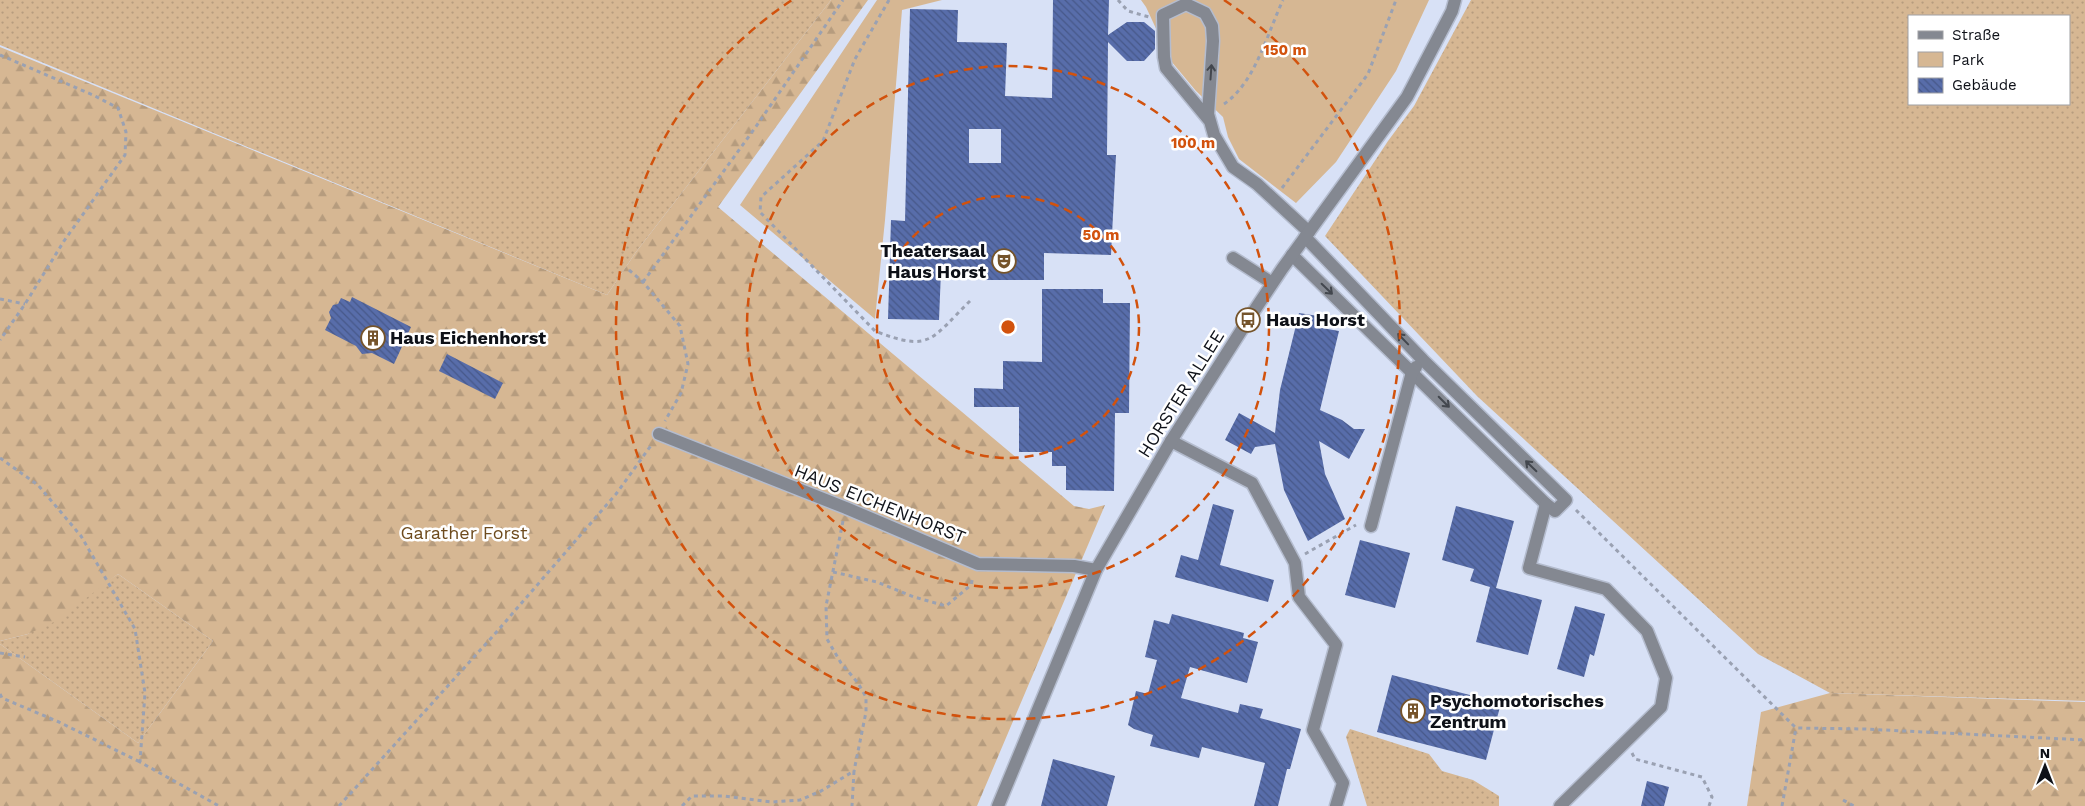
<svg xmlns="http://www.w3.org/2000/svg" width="2085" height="806" font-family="'Work Sans',sans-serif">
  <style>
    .grass { fill: url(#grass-dots); fill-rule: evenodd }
    .forest { fill: url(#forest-firs) }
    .park { fill: #d6b793 }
    .building { fill: url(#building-back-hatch); fill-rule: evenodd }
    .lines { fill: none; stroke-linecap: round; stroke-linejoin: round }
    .minor-casing { stroke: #b4bcce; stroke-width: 15 }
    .path { stroke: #9aa1b2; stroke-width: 3; stroke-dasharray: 4 4; stroke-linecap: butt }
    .minor { stroke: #848891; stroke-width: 12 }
    .oneway { stroke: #43474e }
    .ring { fill: none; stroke: #d2520d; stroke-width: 2.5; stroke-dasharray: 9 6 }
    .labels { text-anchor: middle; stroke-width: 5; stroke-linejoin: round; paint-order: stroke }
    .poi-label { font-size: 18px; font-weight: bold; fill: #0e1118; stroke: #fff; text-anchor: start }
    .street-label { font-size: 18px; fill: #0e1118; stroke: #fff }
    .park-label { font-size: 18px; fill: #6e4b1d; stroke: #fff }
    .centre { fill: #d2520d; stroke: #fff; stroke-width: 2.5 }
    .ring-label { font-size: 15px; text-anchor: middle; font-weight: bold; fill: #d2520d; stroke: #fff; stroke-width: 5; stroke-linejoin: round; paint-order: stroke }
  </style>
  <defs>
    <pattern id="grass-dots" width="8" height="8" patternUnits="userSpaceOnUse" patternTransform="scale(1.25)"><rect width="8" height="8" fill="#d6b793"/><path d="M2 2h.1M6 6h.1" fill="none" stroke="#b69c7e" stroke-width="1.8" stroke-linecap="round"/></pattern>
    <pattern id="forest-firs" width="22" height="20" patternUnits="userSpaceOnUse" patternTransform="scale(1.25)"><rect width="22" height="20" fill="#d6b793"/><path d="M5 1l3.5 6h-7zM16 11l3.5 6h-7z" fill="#b69c7e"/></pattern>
    <pattern id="building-back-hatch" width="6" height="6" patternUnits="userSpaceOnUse" patternTransform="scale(1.25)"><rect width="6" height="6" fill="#586daa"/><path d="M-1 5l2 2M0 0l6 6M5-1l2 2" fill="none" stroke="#475889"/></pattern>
  </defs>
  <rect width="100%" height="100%" fill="#d8e1f6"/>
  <!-- grass -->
  <g class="grass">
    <polygon points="0,0 831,0 636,252 607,295 0,45"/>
    <path d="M1471 0H2085V701L1830 693 1758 654 1477 396 1325 236 1388 141 1414 106ZM1909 16H2069V104H1909Z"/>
    <polygon points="118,574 213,641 138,743 0,644 0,641 28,634"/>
    <polygon points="1350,729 1429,754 1442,771 1473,780 1499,796 1499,806 1367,806 1346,737"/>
  </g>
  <!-- forest -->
  <g class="forest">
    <polygon points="831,0 868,0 718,207 1074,506 1089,509 1105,505 977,806 0,806 0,644 138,743 213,641 118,574 56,621 28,634 0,641 0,47 607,295 636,252"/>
    <polygon points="1830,693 2085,702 2085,806 1747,806 1761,712"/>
  </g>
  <!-- park -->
  <g class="park">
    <polygon points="877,0 942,0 902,10 885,220 875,319 740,205"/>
    <polygon points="1141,0 1429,0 1396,71 1336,162 1296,203 1239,159 1228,137 1223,117 1196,91 1171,61 1146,7"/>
  </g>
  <!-- building -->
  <g class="building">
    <path d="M1053 0H1109L1108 35 1127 22H1144L1155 31V49L1144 61H1127L1108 42 1107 155H1116L1111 255 1044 253V280H982L981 270 941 271 939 320 888 319 891 220 905 221 910 9 958 10 957 42 1007 43 1005 96 1052 98ZM969 129H1001V163H969Z"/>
    <polygon points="1042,289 1103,289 1103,303 1130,303 1129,413 1115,413 1114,491 1066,490 1066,466 1052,466 1052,452 1019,452 1019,407 974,407 974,388 1003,389 1003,361 1042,362"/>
    <polygon points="352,297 411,327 394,364 372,353 362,354 356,346 325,330 331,318 329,312 333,305 338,304 341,298 350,302"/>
    <polygon points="1299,313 1318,316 1317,323 1323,324 1322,328 1339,331 1320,410 1342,420 1354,429 1365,429 1349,459 1319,441 1325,474 1345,519 1308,541 1284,490 1275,444 1255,447 1251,454 1225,440 1239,413 1275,433 1280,390"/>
    <polygon points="447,354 503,383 495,399 439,371"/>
    <polygon points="1213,504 1234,510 1220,565 1274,580 1268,602 1175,577 1181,555 1198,560"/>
    <polygon points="1456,506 1514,521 1496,588 1542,600 1528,655 1476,642 1490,587 1470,581 1474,569 1442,560"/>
    <polygon points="1360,540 1410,553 1395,608 1345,595"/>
    <polygon points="1575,606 1605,614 1594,656 1590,654 1584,677 1557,669"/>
    <polygon points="1172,614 1244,633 1243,638 1258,642 1247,683 1190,667 1181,698 1238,713 1240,704 1263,709 1260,718 1301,729 1290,769 1287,769 1278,806 1254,806 1265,763 1202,747 1199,758 1150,746 1153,735 1134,729 1128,725 1136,691 1148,694 1157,660 1145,657 1154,620 1169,624"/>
    <polygon points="1392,675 1501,703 1486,760 1377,732"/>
    <polygon points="1053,759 1115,776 1107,806 1041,806"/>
    <polygon points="1647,781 1669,787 1664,806 1641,806"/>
  </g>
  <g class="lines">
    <!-- minor casing -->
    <g class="minor-casing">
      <g id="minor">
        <polyline points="1209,120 1166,68 1164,57 1163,15 1186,4 1205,13 1212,26 1213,41 1208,114 1214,135 1233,167 1257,184 1309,232"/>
        <polyline points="1292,255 1546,504 1555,511 1566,500 1423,360 1305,237"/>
        <polyline points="1233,258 1272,283"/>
        <polyline points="659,434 846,508 978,564 1074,566 1096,570"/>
        <polyline points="1171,441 1252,483 1295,563 1299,597 1336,645 1313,730 1343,783 1336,806"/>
        <polyline points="1546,504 1529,568 1606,589 1647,631 1666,678 1661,707 1560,806"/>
        <polyline points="1371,526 1412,372 1416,367"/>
        <polyline points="998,806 1096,570 1171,441 1248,320 1282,269 1407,97 1452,11 1455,0"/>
      </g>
    </g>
    <!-- path -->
    <g class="path">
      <path d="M889 0 855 59 823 141 761 197 760 212 875 331C931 353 931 339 970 301"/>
      <polyline points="1118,0 1128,11 1149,17"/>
      <polyline points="0,55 93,95 118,108 126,132 125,155 64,241 25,304 0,340"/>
      <path d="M1224 104C1255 83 1267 34 1283 0"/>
      <polyline points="1282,188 1368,74 1396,0"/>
      <polyline points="629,270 643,282 680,326 688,364 681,393 665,421"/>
      <polyline points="643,282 755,128 843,0"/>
      <polyline points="0,299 25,304"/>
      <polyline points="0,458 38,485 81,536 135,629 145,693 140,762 219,806"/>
      <polyline points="1576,510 1796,728 1864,729 2085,740"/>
      <polyline points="843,521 826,606 827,639 841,663 858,683 866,697 866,712 854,771"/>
      <polyline points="1305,554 1356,525"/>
      <polyline points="833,572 877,582 914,597 946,606 971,585 973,577"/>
      <polyline points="0,653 25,657"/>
      <polyline points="0,694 2,698 59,722 140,762"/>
      <polyline points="1632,753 1635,759 1702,777 1712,797 1709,806"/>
      <polyline points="1843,800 1854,806"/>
      <polyline points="339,806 493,636 616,494 652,444"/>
      <polyline points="682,806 692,796 723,796 772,802 800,800 821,791 854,771 852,806"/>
      <polyline points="1782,806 1796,728"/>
    </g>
    <!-- minor -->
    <use href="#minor" class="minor"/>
  </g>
  <!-- one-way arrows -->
  <defs><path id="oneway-shaft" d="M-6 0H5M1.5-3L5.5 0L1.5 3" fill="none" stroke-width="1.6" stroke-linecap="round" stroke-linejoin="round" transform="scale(1.25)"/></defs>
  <g class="oneway">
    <use href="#oneway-shaft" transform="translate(1211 72) rotate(-86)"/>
    <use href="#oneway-shaft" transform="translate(1327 289) rotate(44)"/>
    <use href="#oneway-shaft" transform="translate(1403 339) rotate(-134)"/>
    <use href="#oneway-shaft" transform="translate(1444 402) rotate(45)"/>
    <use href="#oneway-shaft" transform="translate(1531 466) rotate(-136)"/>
  </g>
  <!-- distance rings -->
  <g class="ring">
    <circle cx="1008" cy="327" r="131"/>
    <circle cx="1008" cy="327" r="261"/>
    <path d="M1224 0A392 392 0 1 1 792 0"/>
  </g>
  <!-- icons -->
  <defs>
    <g id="theatre-ring" transform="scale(1.25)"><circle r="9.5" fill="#fff" stroke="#75542b" stroke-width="1.5"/><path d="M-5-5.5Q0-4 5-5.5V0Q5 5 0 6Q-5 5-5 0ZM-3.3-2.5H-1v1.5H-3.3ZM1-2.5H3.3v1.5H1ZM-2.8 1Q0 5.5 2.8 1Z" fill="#75542b"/></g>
    <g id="bus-ring" transform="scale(1.25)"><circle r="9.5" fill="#fff" stroke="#75542b" stroke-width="1.5"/><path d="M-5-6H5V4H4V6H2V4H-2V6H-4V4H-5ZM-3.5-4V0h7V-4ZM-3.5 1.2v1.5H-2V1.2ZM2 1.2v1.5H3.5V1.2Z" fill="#75542b"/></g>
    <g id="building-ring" transform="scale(1.25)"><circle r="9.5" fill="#fff" stroke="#75542b" stroke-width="1.5"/><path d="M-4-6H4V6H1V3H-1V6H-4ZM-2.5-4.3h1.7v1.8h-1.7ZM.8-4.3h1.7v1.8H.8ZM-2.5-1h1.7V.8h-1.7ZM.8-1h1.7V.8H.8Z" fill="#75542b"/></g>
  </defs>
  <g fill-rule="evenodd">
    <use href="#theatre-ring" x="1004" y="261"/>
    <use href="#bus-ring" x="1248" y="320"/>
    <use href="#building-ring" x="373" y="338"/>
    <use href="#building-ring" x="1413" y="711"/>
  </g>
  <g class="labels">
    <!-- poi labels -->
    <g class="poi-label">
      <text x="986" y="257" text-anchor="end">Theatersaal<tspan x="986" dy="21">Haus Horst</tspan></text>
      <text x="1266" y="326">Haus Horst</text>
      <text x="390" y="344">Haus Eichenhorst</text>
      <text x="1430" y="707">Psychomotorisches<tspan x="1430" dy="21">Zentrum</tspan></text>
    </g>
    <!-- street labels -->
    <g class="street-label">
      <text transform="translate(1181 394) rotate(-58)" y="6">HORSTER ALLEE</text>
      <text transform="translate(880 504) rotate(22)" y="6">HAUS EICHENHORST</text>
    </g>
    <!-- park labels -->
    <g class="park-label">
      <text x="464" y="539">Garather Forst</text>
    </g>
  </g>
  <circle cx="1008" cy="327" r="8" class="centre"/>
  <g class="ring-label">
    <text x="1285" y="55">150 m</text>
    <text x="1193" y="148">100 m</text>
    <text x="1101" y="240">50 m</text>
  </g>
  <!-- legend -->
  <rect x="1908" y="15" width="162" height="90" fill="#ffffff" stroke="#9fa0a3"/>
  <rect x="1918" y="31" width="25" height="8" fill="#848891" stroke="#9fa0a3"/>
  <text x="1952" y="40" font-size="15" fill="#0e1118">Straße</text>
  <rect x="1918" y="52" width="25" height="15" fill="#d6b793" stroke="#9fa0a3"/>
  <text x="1952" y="65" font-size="15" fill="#0e1118">Park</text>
  <rect x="1918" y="78" width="25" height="15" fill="url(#building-back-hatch)" stroke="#9fa0a3"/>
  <text x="1952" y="90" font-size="15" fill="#0e1118">Gebäude</text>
  <!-- north arrow -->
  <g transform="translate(2045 766)" stroke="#ffffff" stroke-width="4" paint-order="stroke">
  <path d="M0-4L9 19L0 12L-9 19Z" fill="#0e1118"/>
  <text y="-8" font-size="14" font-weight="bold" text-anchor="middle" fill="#0e1118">N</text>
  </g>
</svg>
